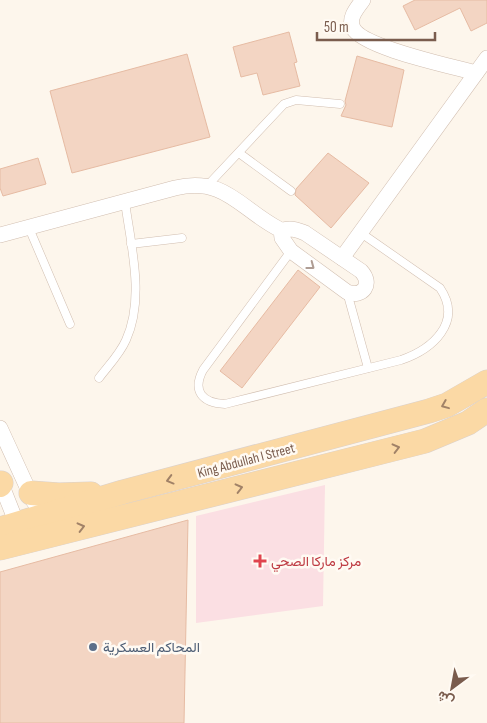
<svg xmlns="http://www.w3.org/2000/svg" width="487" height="723" font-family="'Sofia Sans Condensed',Vazirmatn,sans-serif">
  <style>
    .medical { fill: #fbdfe3 }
    .building { fill: #f3d5c3; stroke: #e6bba3 }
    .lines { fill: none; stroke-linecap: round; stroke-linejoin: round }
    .lane-casing { stroke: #d1beb0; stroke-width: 9 }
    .street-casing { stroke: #d1beb0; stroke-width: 16 }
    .primary-casing { stroke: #dad1cd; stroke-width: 25 }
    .lane { stroke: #fff; stroke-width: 8 }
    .street { stroke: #fff; stroke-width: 15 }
    .primary { stroke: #fbd9a5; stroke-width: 24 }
    .oneway { stroke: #af9d94 }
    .oneway2 { stroke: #a18267 }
    .health-dot { fill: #e0444e; stroke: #fffaf3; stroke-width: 2 }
    .service-dot { fill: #5c6f8a; stroke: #fffaf3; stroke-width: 2 }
    .labels { text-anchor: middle; stroke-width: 5; stroke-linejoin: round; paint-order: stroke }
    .street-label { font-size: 14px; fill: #7a5c4d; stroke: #fffaf3 }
    .health-label { font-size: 14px; fill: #be3a42; stroke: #fffaf3; text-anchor: start }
    .service-label { font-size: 14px; fill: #4e5e75; stroke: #fffaf3; text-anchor: start }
  </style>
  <rect width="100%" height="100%" fill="#fdf6ec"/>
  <!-- medical -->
  <polygon class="medical" points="325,485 323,606 196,623 196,516"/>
  <!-- building -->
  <g class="building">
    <polygon points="415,0 487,0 487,23 471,31 460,8 415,30 403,6"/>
    <polygon points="289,32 297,62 294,63 300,86 263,95 257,73 241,77 233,47"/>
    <polygon points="187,54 210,137 72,173 50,91"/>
    <polygon points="357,56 404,70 392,127 341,116 346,105 345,101"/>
    <polygon points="328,153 369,183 331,228 295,195 296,189"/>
    <polygon points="38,158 46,184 3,196 0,188 0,169"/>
    <polygon points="298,270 320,287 242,388 220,371"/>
    <polygon points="188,520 184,723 0,723 0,572"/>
  </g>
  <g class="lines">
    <!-- lane casing -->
    <g class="lane-casing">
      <g id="lane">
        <polyline points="239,153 291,191"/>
        <polyline points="207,186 284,104 296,100 340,104"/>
        <polyline points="29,228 70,324"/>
        <polyline points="131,244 182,238"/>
        <path d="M291 251 203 370C192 391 202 403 225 404L401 360C433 349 463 322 440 288L361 233"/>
        <polyline points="347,292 368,368"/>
        <path d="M99 378C108 366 120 354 126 340 145 298 131 246 125 202"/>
      </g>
    </g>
    <!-- street casing -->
    <g class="street-casing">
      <g id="street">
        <path d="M363 0C357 8 348 18 353 28 363 48 452 66 476 73"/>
        <path d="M0 235 175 188C225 176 240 209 279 229 283 231 286 229 290 229 296 229 300 231 305 233L361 271C373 284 363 298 347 292L291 251 282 238 281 230"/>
        <polyline points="342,258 487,58"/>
        <polyline points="0,428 34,502"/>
        <polyline points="0,481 17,524"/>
      </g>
    </g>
    <!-- primary casing -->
    <g class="primary-casing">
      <g id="primary">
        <polyline points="0,485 1,483"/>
        <polyline points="31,493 59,495 91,494"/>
        <polyline points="0,529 123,492 429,411 447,405 487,382"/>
        <polyline points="0,548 425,441 468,423 487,410"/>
      </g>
    </g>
    <!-- lane -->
    <use href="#lane" class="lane"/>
    <!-- street -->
    <use href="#street" class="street"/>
    <!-- primary -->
    <use href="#primary" class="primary"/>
  </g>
  <!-- one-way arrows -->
  <defs><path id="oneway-chevron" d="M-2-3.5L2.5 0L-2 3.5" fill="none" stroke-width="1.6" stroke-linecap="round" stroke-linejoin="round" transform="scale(1.25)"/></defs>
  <use class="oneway" href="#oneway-chevron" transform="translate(311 266) rotate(37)"/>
  <g class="oneway2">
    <use href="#oneway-chevron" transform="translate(445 405) rotate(158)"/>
    <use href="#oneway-chevron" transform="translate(396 448) rotate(-14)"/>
    <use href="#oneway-chevron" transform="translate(170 480) rotate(165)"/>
    <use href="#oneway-chevron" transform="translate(239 488) rotate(-14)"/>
    <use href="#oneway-chevron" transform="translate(81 527) rotate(-14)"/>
  </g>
  <!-- markers -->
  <path class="health-dot" d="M257.5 553.5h5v5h5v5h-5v5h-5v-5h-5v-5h5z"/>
  <circle class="service-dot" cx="93" cy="647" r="5"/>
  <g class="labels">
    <!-- street labels -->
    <g class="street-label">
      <text transform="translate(246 460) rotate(-15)" y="5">King Abdullah I Street</text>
    </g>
    <!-- health labels -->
    <g class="health-label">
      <text x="271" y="566">مركز ماركا الصحي</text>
    </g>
    <!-- service labels -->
    <g class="service-label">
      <text x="103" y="652">المحاكم العسكرية</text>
    </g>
  </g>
  <!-- north arrow -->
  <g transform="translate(452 688) rotate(212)" stroke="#fffaf3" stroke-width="4" paint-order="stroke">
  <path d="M0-4L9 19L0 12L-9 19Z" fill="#7a5c4d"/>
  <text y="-8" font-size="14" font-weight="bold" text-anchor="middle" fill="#7a5c4d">ش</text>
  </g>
  <!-- scale -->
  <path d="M317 32v8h118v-8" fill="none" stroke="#7a5c4d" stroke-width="2.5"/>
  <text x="324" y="32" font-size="15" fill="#7a5c4d" stroke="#fffaf3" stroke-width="4" paint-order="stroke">50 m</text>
</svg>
